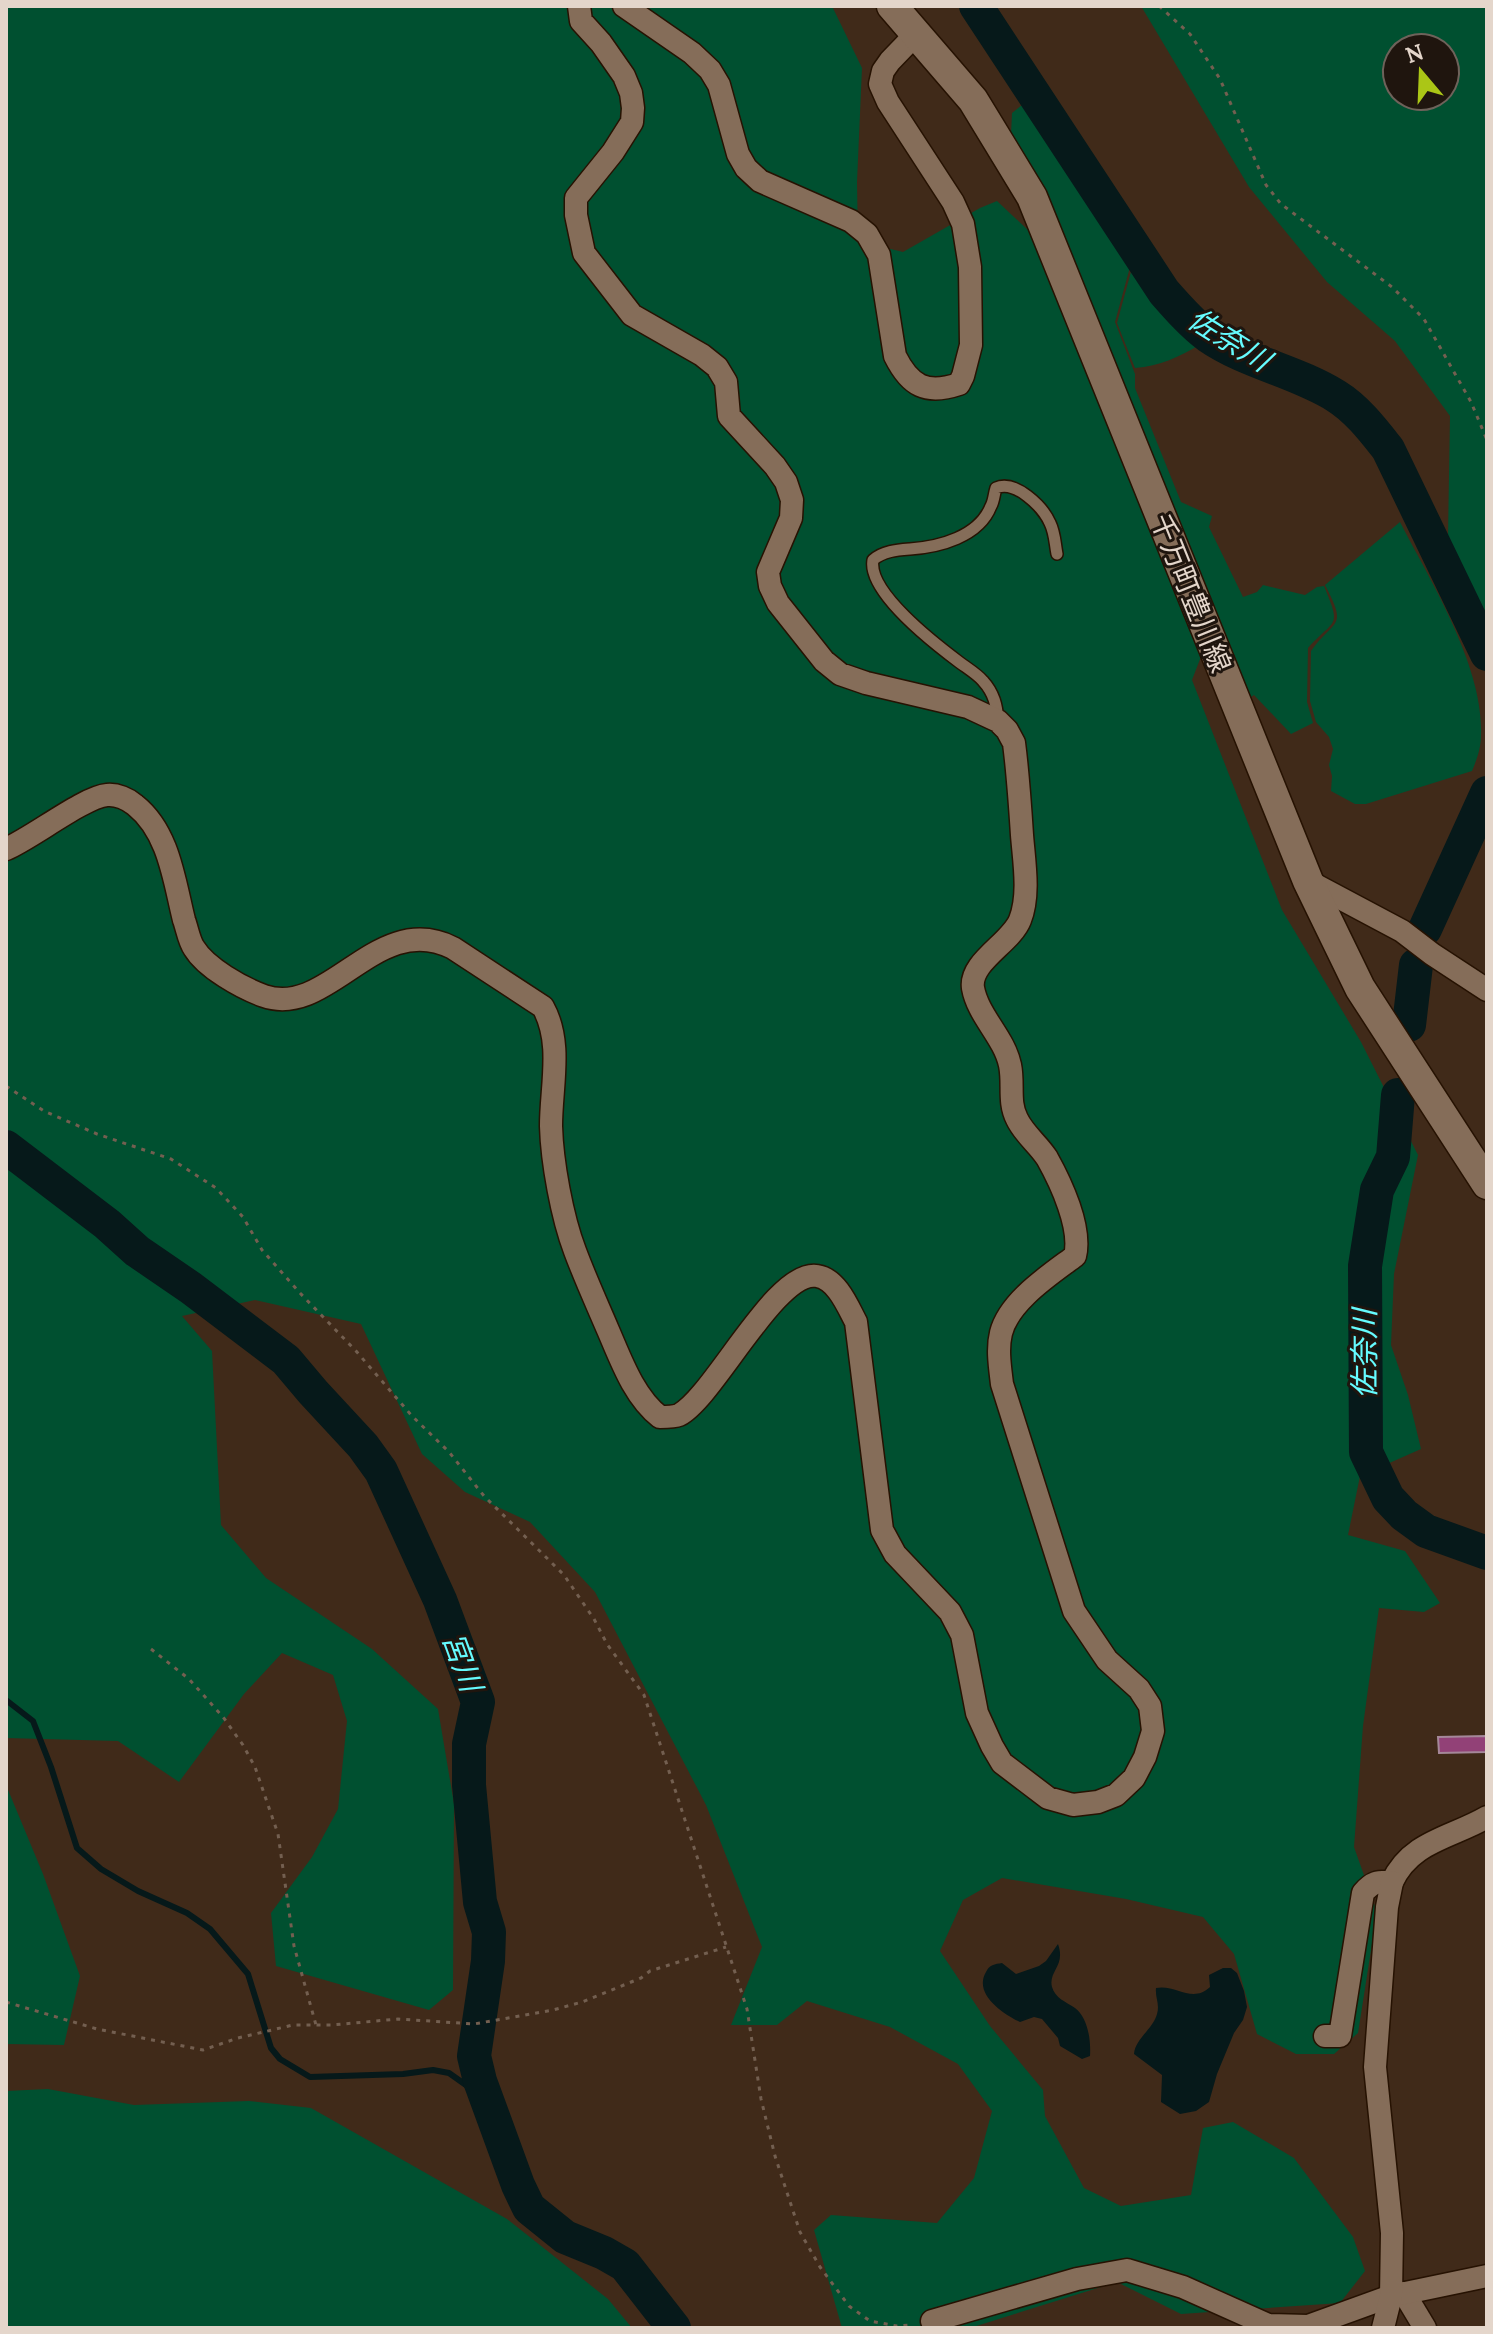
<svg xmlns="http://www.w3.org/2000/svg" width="1493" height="2334" font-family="Lora,'Noto Sans JP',serif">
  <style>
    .green { fill: #005030; fill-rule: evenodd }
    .water { fill: #06191a }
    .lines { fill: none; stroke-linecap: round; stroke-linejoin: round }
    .stream { stroke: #06191a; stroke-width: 6 }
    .river { stroke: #06191a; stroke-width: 34 }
    .building { fill: #924177; stroke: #a58899; stroke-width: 2 }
    .service-casing { stroke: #261202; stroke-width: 14 }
    .minor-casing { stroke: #261202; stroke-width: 25 }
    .secondary-casing { stroke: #261202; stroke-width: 33 }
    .path { stroke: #735f50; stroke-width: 3; stroke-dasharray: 4 6; stroke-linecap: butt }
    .service { stroke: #856d59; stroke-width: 11 }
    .minor { stroke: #856d59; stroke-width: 22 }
    .secondary { stroke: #856d59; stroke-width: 30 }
    .labels { text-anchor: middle; stroke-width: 6; stroke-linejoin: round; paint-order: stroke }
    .street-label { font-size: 28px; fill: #e4d6cb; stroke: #1f150e }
    .water-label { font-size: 30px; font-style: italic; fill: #65fbfe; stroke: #1f150e }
  </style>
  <rect width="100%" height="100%" fill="#402a19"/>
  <!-- green -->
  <g class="green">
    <polygon points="6,6 832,6 862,68 857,182 858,241 903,252 980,208 997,201 1029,231 1202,654 1192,680 1282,910 1361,1042 1418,1155 1394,1274 1391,1345 1408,1395 1421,1449 1360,1476 1348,1535 1405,1551 1440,1603 1424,1612 1379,1608 1363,1726 1354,1847 1377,1912 1358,2033 1334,2054 1296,2054 1257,2034 1234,1954 1203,1917 1126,1899 1002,1878 963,1900 940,1951 990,2026 1043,2090 1045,2116 1084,2188 1121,2206 1191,2195 1203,2128 1233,2122 1294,2158 1353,2237 1365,2271 1340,2303 1181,2314 1117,2282 970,2328 842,2328 814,2230 831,2215 937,2223 974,2178 992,2111 958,2064 890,2027 807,2001 777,2025 731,2025 762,1947 706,1805 595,1592 530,1522 465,1492 422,1454 361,1324 255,1300 182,1316 212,1351 221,1525 266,1578 372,1649 438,1709 454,1804 453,1990 429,2010 276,1966 271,1913 312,1857 338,1809 347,1721 333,1675 282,1653 244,1694 179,1782 118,1741 6,1738"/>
    <path d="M1141 6H1487V643L1448 536 1450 416 1395 341 1327 282 1249 187ZM1445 48V96H1397V48Z"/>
    <path d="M1030 103 1130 267 1115 322 1135 374V388L1181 502 1212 516 1209 527 1243 597 1257 592 1263 585 1305 595 1317 587 1324 586C1342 629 1335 618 1308 648L1307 702 1313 723 1291 734 1254 695 1244 701 1011 135 1012 113 1022 105Z"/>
    <path d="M1132 268 1164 311 1201 344C1179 357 1160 366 1135 368L1117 323Z"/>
    <path d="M1400 522C1431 582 1484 667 1481 735 1481 748 1477 759 1472 771L1366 804H1355L1331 791 1332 776 1329 765 1333 749 1329 737 1316 722 1310 701 1311 651C1335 618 1348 629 1325 585Z"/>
    <polygon points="6,1785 43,1874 80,1976 64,2045 6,2044"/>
    <polygon points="48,2089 134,2105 249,2101 311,2108 507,2219 608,2299 632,2328 6,2328 6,2091"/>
  </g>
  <!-- water -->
  <g class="water">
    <path d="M1058 1944C1066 1966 1048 1971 1052 1987 1055 1998 1066 2002 1075 2008 1088 2018 1091 2040 1090 2056L1082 2059 1060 2046 1058 2038 1042 2019 1034 2017 1020 2022C1003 2014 973 1994 986 1972 989 1965 995 1964 1002 1963L1016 1974 1039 1966 1046 1961Z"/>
    <path d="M1223 1968H1231L1237 1973 1244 1991 1247 2007 1243 2020 1234 2033 1217 2074 1209 2102 1196 2111 1180 2114 1161 2102 1162 2075 1134 2054C1135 2039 1153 2029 1157 2014 1160 2004 1155 1998 1156 1988 1176 1984 1192 2004 1210 1987L1209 1975Z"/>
  </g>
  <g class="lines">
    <!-- stream -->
    <polyline class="stream" points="6,1700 33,1721 51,1767 77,1848 101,1869 138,1891 187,1913 210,1929 248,1974 271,2048 280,2059 310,2077 403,2074 433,2070 449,2073 487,2100"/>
    <!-- river -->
    <g class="river">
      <path d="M976 6 1164 292C1178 308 1192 324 1208 336 1247 363 1296 371 1336 396 1357 409 1373 430 1388 449L1487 654"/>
      <polyline points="1425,929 1487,793"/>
      <polyline points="1409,1025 1416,965"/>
      <polyline points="1398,1095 1393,1157 1377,1190 1365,1266 1366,1452 1388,1498 1404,1515 1426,1531 1487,1553"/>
      <polyline points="6,1147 107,1224 137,1251 191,1288 286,1360 313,1392 363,1446 381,1471 440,1600 478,1702 469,1744 469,1785 480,1902 489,1932 488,1961 474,2056 480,2081 518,2185 529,2208 565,2237 604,2253 625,2265 674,2328"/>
    </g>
  </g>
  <!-- building -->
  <polygon class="building" points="1486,1736 1486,1752 1439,1753 1438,1737"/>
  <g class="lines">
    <!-- service casing -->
    <g class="service-casing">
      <path id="service" d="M998 721C997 706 994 693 983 681 977 674 967 668 959 662 935 644 867 592 873 560 883 551 897 550 910 549 939 547 979 537 991 506 994 501 994 494 996 488 1015 479 1043 507 1050 523 1055 533 1055 544 1057 554"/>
    </g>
    <!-- minor casing -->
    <g class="minor-casing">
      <g id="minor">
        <path d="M624 6 692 53 710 70 719 85 738 154 746 168 760 181 851 221 867 234 879 255 895 356C910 386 926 395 959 384L963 376 971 345 970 267 963 224 953 202 888 102 880 84 883 71 890 61 917 33"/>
        <path d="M6 849C32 838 84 797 107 795 117 794 128 799 135 805 169 832 174 880 184 920 187 928 189 941 194 948 206 968 242 988 264 996 329 1019 377 909 453 948L543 1007C563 1043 551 1086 551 1126 552 1162 562 1217 575 1251 585 1278 597 1304 608 1330 621 1360 634 1397 660 1417 666 1417 674 1417 679 1415 714 1397 776 1269 817 1276 837 1279 848 1307 856 1322L882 1530 895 1554 950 1612 962 1635 977 1713 992 1746 1002 1763 1048 1798 1073 1805 1098 1802 1116 1795 1134 1778 1145 1757 1153 1731 1150 1706 1139 1689 1107 1660 1074 1611 1002 1384C1000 1367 997 1349 1001 1333 1009 1301 1051 1274 1075 1256 1082 1228 1061 1183 1047 1158 1038 1144 1024 1134 1017 1119 1008 1102 1014 1084 1010 1065 1004 1037 978 1016 973 988 969 962 1011 943 1020 920 1030 895 1024 861 1022 835 1020 804 1018 774 1014 743L1007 730 998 721 968 707 866 683 840 674 824 661 778 603 770 586 768 572 791 518 792 500 786 482 775 466 729 416 726 382 717 367 702 355 632 315 584 253 576 215V198L613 152 632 122 633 108 631 93 624 76 601 43 581 21 579 6"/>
        <polyline points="1308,881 1402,931 1432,954 1487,990"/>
        <path d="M1325 2036H1340L1363 1893C1372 1882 1378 1881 1392 1882 1411 1841 1451 1838 1487 1817"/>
        <polyline points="1404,2293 1425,2328"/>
        <polyline points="932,2321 1077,2279 1127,2270 1183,2287 1268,2325 1308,2326 1391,2296 1487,2276"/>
        <polyline points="1383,2328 1391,2296 1392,2233 1375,2067 1387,1907 1392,1882"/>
      </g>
    </g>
    <!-- secondary casing -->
    <g class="secondary-casing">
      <polyline id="secondary" points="892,6 973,100 1032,197 1308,881 1360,988 1487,1184"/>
    </g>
    <!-- path -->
    <g class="path">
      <polyline points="1159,6 1190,34 1220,79 1266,185 1281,204 1392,287 1424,319 1471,402 1487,440"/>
      <polyline points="6,1086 44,1111 97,1134 171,1159 216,1188 243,1217 262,1250 299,1292 356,1351 412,1416 449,1452 484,1496 564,1575 594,1619 607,1644 644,1695 747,2009 761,2099 775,2156 800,2232 820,2267 849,2306 870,2321 897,2326 913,2325"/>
      <polyline points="151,1649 189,1679 223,1717 243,1745 255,1767 278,1834 294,1946 316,2025"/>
      <polyline points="6,2002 97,2029 203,2050 238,2038 293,2025 332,2025 398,2019 474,2024 553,2010 582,2002 641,1978 650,1971 726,1947"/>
    </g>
    <!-- service -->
    <use href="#service" class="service"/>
    <!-- minor -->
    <use href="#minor" class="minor"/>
    <!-- secondary -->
    <use href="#secondary" class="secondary"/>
  </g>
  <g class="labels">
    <!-- street labels -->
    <g class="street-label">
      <text transform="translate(1191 593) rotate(68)" y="10">千万町豊川線</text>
    </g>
    <!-- water labels -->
    <g class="water-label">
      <text transform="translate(1229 340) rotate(32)" y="10">佐奈川</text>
      <text transform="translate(1365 1354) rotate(-90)" y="10">佐奈川</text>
      <text transform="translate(462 1662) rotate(70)" y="10">宮川</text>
    </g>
  </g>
  <!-- border -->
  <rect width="1493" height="2334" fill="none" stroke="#e4d6cb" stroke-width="16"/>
  <!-- north arrow -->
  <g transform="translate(1421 72) rotate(341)"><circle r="38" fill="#1f150e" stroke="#6e625a" stroke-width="2"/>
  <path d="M0-6L14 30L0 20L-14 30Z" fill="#abc616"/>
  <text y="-12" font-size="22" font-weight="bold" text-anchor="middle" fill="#e4d6cb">N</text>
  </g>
</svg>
